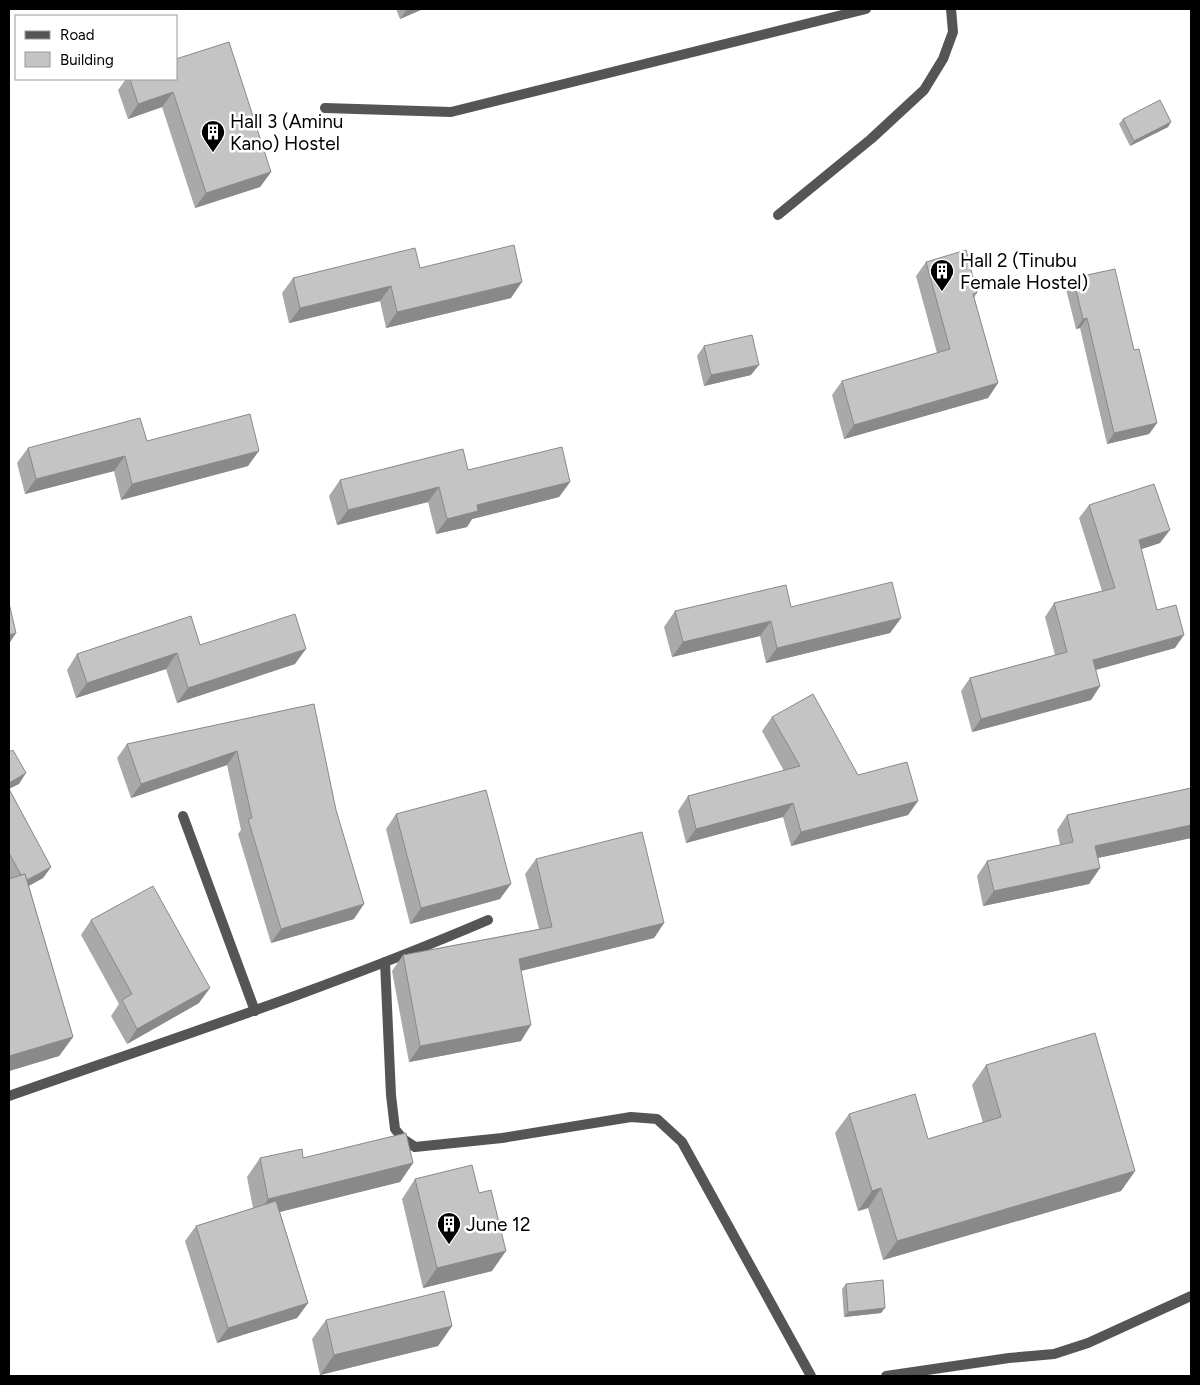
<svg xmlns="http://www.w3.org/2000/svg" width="1200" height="1385" font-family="Figtree,sans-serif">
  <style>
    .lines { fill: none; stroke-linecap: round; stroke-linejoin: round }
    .lane { stroke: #555; stroke-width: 10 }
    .street { stroke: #555; stroke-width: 10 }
    .wall { fill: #a9a9a9 }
    .shaded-wall { fill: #898989 }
    .building { fill: #c4c4c4; stroke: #898989 }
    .labels { text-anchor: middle; stroke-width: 5; stroke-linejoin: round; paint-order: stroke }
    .poi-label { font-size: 19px; fill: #000; stroke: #fff; text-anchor: start }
  </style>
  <rect width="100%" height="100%" fill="#fff"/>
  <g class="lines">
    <!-- lane -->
    <g class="lane">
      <polyline points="778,215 871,139 924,90 943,59 953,32 951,9"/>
      <polyline points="183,816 255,1011"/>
      <polyline points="385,962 391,1095 395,1129 403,1139 415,1147 502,1138 631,1117 657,1119 682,1142 811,1376"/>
      <path d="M9 1096C169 1040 332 987 488 920"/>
    </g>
    <!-- street -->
    <g class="street">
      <polyline points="325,108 451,112 866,9"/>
      <polyline points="886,1376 1009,1358 1054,1354 1088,1343 1191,1296"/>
    </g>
  </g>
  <!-- wall -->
  <g class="wall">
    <polygon points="396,9 423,9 400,19"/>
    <polygon points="126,79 176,79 271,172 260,187 195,208 162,107 128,119 118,90"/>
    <polygon points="1123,119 1171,122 1168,127 1130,146 1119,124"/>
    <polygon points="926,262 977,293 974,298 998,383 988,398 844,439 832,395 842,381 937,353 916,276"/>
    <polygon points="420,268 511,298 386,328 380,301 289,323 282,293 293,278"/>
    <polygon points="1073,278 1134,350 1157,423 1149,434 1107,444 1080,328 1076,329 1066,289"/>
    <polygon points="704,346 751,375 704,386 697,356"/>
    <polygon points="147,441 248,466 121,500 114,471 25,494 17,463 28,448"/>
    <polygon points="468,470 570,482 559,497 472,519 467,527 436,534 428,502 337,525 329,496 340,480"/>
    <polygon points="1089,505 1160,543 1141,549 1157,610 1175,648 1096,670 1100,686 1091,700 972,732 961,691 970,678 1055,655 1045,617 1054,603 1102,591 1079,518"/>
    <polygon points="791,607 901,618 890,633 766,663 760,636 672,657 664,627 675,611"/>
    <polygon points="200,645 295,664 177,703 166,669 76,698 67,670 77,654"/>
    <polygon points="314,704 354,919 271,943 238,834 241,830 227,765 131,798 117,758 127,744"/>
    <polygon points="772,717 858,775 918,801 908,815 791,846 783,817 686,843 678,811 688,796 784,771 762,731"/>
    <polygon points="1191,788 1191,838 1097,858 1100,868 1089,884 983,906 977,876 987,861 1060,845 1057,830 1067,815"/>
    <polygon points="9,789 51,867 43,878 29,886 73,1037 59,1056 9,1071 9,879 10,878 9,877"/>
    <polygon points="396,814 500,899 410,924 386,829"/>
    <polygon points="536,859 664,923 654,938 521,971 521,1041 409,1062 392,971 403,955 539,929 525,874"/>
    <polygon points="91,920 199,1003 127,1044 111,1016 119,1004 81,935"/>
    <polygon points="986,1065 1135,1171 1121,1191 883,1260 868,1208 858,1211 835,1133 849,1114 928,1139 983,1123 972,1085"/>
    <polygon points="260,1158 303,1158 413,1163 400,1182 280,1212 308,1303 297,1318 217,1343 185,1241 196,1226 253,1208 247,1177"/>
    <polygon points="415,1179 492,1271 423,1288 402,1199"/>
    <polygon points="846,1284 881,1313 844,1317 842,1289"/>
    <polygon points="326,1320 452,1326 438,1346 320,1375 312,1339"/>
  </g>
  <!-- shaded-wall -->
  <g class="shaded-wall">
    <polygon points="407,9 423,9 400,19"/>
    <polygon points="173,92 162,107 128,119 138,104"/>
    <polygon points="1171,122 1168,127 1130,146 1134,141"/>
    <polygon points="271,172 260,187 195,208 206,193"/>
    <polygon points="522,282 511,298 386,328 397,312"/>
    <polygon points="391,286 380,301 289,323 300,308"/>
    <polygon points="1087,318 1080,328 1076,329 1083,319"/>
    <polygon points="759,365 751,375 704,386 711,375"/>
    <polygon points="998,383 988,398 844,439 854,425"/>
    <polygon points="1157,423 1149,434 1107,444 1114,433"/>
    <polygon points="259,451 248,466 121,500 132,484"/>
    <polygon points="125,456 114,471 25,494 36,479"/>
    <polygon points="570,482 559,497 472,519 467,527 436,534 447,519 477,505"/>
    <polygon points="439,487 428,502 337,525 348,510"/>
    <polygon points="1170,530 1160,543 1130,553 1139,540"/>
    <polygon points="901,618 890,633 766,663 777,648"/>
    <polygon points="771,621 760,636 672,657 683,642"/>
    <polygon points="16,633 9,644 9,635"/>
    <polygon points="1184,635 1175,648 1084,673 1093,660"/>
    <polygon points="306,649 295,664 177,703 188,688"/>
    <polygon points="177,653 166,669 76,698 87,683"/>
    <polygon points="1100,686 1091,700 972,732 981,719"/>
    <polygon points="237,751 227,765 131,798 141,784"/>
    <polygon points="26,773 19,784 9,789 9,783"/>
    <polygon points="918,801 908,815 791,846 801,832"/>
    <polygon points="793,803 783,817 686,843 696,829"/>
    <polygon points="1191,825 1191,838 1084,861 1095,846"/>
    <polygon points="51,867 43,878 17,892 24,882"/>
    <polygon points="1100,868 1089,884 983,906 994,891"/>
    <polygon points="511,884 500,899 410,924 421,908"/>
    <polygon points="364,904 354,919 271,943 281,929"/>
    <polygon points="664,923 654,938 508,974 519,959"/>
    <polygon points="210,988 199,1003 127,1044 137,1029"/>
    <polygon points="531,1025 521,1041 409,1062 420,1046"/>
    <polygon points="73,1037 59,1056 9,1071 9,1056"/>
    <polygon points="413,1163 400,1182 255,1218 268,1199"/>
    <polygon points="1135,1171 1121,1191 883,1260 897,1241"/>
    <polygon points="881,1188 868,1208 858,1211 872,1191"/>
    <polygon points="506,1251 492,1271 423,1288 437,1268"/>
    <polygon points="308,1303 297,1318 217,1343 228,1328"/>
    <polygon points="885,1308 881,1313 844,1317 848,1312"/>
    <polygon points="452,1326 438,1346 320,1375 334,1355"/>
  </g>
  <!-- building -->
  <g class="building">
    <polygon points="229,42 271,172 206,193 173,92 138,104 130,79 176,79 176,59"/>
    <polygon points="1160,100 1171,122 1134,141 1123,119"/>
    <polygon points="514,245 522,282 397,312 391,286 300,308 293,278 415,248 420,268"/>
    <polygon points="966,250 977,293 973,294 998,383 854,425 842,381 950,349 926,262"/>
    <polygon points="1115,269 1134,350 1139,349 1157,423 1114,433 1087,318 1083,319 1073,278"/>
    <polygon points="752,335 759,365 711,375 704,346"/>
    <polygon points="250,414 259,451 132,484 125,456 36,479 28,448 140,418 147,441"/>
    <polygon points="562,447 570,482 477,505 478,511 447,519 439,487 348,510 340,480 463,449 468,470"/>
    <polygon points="1154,484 1170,530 1139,540 1157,610 1176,605 1184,635 1093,660 1100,686 981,719 970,678 1067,652 1054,603 1115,588 1089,505"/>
    <polygon points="892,582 901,618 777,648 771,621 683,642 675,611 786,585 791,607"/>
    <polygon points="9,603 16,633 9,635"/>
    <polygon points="295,614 306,649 188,688 177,653 87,683 77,654 191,616 200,645"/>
    <polygon points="813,694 858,775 907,762 918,801 801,832 793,803 696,829 688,796 800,766 772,717"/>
    <polygon points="314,704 336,810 364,904 281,929 248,819 252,818 237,751 141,784 127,744"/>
    <polygon points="13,750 26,773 9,783 9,752"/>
    <polygon points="1191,788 1191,825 1095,846 1100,868 994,891 987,861 1073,842 1067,815"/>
    <polygon points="9,789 51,867 27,880 25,874 21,875 9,853"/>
    <polygon points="486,790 511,884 421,908 396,814"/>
    <polygon points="642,832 664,923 519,959 531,1025 420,1046 403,955 552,927 536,859"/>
    <polygon points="25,874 73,1037 9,1056 9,879"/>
    <polygon points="153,886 210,988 137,1029 122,1000 132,994 91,920"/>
    <polygon points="1095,1033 1135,1171 897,1241 881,1188 872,1191 849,1114 915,1094 928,1139 1001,1117 986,1065"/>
    <polygon points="406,1133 413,1163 268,1199 260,1158 302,1149 303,1158"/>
    <polygon points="472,1165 479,1193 491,1190 506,1251 437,1268 415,1179"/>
    <polygon points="276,1201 308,1303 228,1328 196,1226"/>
    <polygon points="883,1280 885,1308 848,1312 846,1284"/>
    <polygon points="444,1291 452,1326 334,1355 326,1320"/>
  </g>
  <!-- icons -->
  <defs>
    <g id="building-pin" transform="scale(1.25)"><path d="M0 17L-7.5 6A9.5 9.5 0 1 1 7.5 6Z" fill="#000" stroke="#fff"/><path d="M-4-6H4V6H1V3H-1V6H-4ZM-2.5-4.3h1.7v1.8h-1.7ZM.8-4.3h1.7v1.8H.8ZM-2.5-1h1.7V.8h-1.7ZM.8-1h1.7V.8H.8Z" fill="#fff"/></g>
  </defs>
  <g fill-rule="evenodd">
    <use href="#building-pin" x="213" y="132"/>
    <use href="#building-pin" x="942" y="271"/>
    <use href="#building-pin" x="449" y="1224"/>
  </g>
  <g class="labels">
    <!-- poi labels -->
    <g class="poi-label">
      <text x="230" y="128">Hall 3 (Aminu<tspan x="230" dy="22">Kano) Hostel</tspan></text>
      <text x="960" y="267">Hall 2 (Tinubu<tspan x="960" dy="22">Female Hostel)</tspan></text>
      <text x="466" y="1231">June 12</text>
    </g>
  </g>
  <!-- border -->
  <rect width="1200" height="1385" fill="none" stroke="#000000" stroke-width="20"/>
  <!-- legend -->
  <rect x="15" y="15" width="162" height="65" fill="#ffffff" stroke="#999999"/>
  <rect x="25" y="31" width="25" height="8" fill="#555555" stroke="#999999"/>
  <text x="60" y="40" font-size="15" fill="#000000">Road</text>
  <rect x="25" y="52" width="25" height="15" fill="#c4c4c4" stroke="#999999"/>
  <text x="60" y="65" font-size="15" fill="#000000">Building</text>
</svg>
